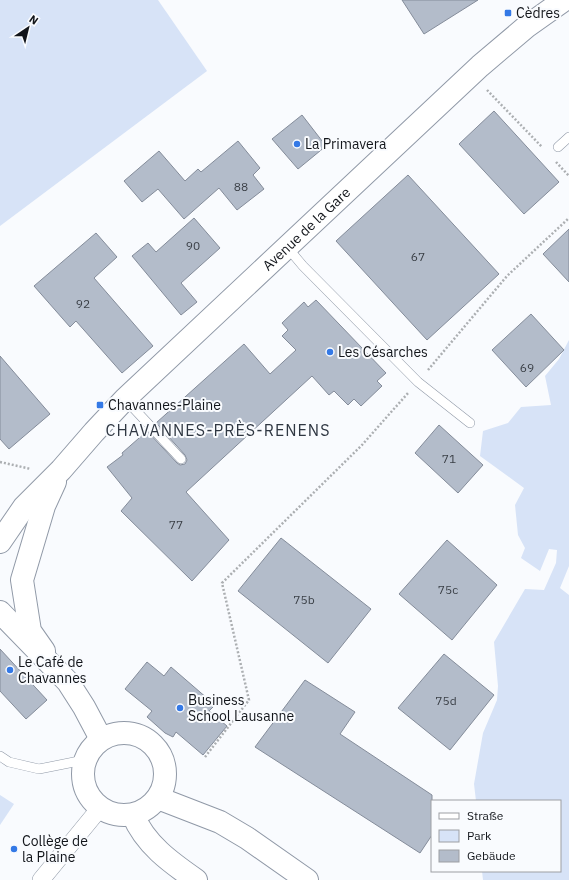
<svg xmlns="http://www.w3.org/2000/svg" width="569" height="880" font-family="'IBM Plex Sans',sans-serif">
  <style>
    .green { fill: #d7e3f7 }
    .building { fill: #b3bcca; stroke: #848c9a }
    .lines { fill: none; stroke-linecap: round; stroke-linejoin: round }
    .service-casing { stroke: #9099a7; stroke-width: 10 }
    .minor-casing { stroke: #9099a7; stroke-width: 18 }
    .tertiary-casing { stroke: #9099a7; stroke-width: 24 }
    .secondary-casing { stroke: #9099a7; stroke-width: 24 }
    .path { stroke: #acafb2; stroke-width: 2.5; stroke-dasharray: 2 2; stroke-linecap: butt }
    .service { stroke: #fff; stroke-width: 9 }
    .minor { stroke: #fff; stroke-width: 17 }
    .tertiary { stroke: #fff; stroke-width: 22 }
    .secondary { stroke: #fff; stroke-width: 22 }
    .poi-dot { fill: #3479e6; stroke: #f9fbfe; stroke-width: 1.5 }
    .labels { text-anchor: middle; stroke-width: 4; stroke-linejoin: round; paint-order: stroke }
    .number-label { font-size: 12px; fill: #3a3f46 }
    .poi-label { font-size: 14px; fill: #12151a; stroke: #f9fbfe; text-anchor: start }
    .street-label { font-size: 14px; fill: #12151a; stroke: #f9fbfe }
    .quarter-label { font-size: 16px; letter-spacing: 1px; fill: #2f3742; stroke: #f9fbfe }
  </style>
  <rect width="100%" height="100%" fill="#f9fbfe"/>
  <!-- green -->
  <g class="green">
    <polygon points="0,0 158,0 207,71 0,226"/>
    <polygon points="569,340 569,566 560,588 569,595 569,880 483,880 482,871 560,871 560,801 476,801 474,784 483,733 497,700 498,686 494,642 525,589 544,590 556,563 557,550 549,549 540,571 521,558 525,548 518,535 515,505 524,488 480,456 483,431 508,423 521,407 551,405 545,376 559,359"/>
    <polygon points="0,795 14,804 0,825"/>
  </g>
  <!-- building -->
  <g class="building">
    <polygon points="402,0 478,0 424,34"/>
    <polygon points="494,111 559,182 524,214 459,144"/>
    <polygon points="302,115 326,146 298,169 272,139"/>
    <polygon points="238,141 260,168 253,175 264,189 237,210 219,188 184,219 158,189 142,202 124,181 159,151 185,181 198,169 201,172"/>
    <polygon points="408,175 499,274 427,340 336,241"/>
    <polygon points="194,218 220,248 181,283 197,302 181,315 132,256 148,243 156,252"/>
    <polygon points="569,229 569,282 543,254"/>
    <polygon points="96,233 117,257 94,278 153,346 122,373 76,321 70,327 34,286"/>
    <polygon points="316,300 386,373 377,381 382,386 361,406 354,399 348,405 334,391 329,395 312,376 186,492 229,540 192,581 121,511 132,498 107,467 123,455 122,453 147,431 177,463 180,465 185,464 187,460 185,455 156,423 244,344 270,374 296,350 282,336 288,330 282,323 304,302 308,307"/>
    <polygon points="531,314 564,350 526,387 492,350"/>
    <polygon points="0,356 50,414 9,449 0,439"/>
    <polygon points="439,425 483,465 458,493 415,453"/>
    <polygon points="281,538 371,609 328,663 238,591"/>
    <polygon points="447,540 497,585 452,640 399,594"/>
    <polygon points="0,649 47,700 26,719 0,691"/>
    <polygon points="444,654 494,695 450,750 398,708"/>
    <polygon points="147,662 164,676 171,667 215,705 209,711 227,726 203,755 176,732 173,737 165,733 147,717 152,711 125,689"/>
    <polygon points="305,680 355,712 340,734 432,795 432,835 420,853 255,747"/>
  </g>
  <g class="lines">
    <!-- service casing -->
    <g class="service-casing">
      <g id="service">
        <polyline points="558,147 569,137"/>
        <polyline points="287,247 303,266 418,382 470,423"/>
        <polyline points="125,399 181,459"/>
        <polyline points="0,756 9,762 39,769 84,760"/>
      </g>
    </g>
    <!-- minor casing -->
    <g class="minor-casing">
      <polyline id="minor" points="41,880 100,808"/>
    </g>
    <!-- tertiary casing -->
    <g class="tertiary-casing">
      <g id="tertiary">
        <path id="s1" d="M0 542 24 507 61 470 94 432 125 399 480 66 526 27 564 0"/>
        <polyline points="44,651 30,631 22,580 44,506 55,482"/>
        <path d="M133 815C145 844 170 862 196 880"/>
      </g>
    </g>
    <!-- secondary casing -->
    <g class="secondary-casing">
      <g id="secondary">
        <polyline points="0,612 68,682 84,707 101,739"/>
        <circle cx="124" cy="774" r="41"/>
        <polyline points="158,798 220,822 247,838 307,880"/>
      </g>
    </g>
    <!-- path -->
    <g class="path">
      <polyline points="487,90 542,147"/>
      <polyline points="556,162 569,176"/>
      <polyline points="428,370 507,276 569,218"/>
      <polyline points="0,462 31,469"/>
      <polyline points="205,757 249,700 222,583 362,445 408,393"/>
    </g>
    <!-- service -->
    <use href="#service" class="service"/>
    <!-- minor -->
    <use href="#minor" class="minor"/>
    <!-- tertiary -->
    <use href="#tertiary" class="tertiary"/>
    <!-- secondary -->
    <use href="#secondary" class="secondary"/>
  </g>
  <!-- markers -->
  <g class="poi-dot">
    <rect x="504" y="9" width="8" height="8" rx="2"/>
    <circle cx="297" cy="144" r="4"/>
    <circle cx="330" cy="352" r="4"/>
    <rect x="96" y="401" width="8" height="8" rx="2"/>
    <circle cx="10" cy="670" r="4"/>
    <circle cx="180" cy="708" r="4"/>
    <circle cx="14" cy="849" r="4"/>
  </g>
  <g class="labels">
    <!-- number labels -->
    <g class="number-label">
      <text x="241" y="191">88</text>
      <text x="193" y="250">90</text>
      <text x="418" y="261">67</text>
      <text x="83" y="308">92</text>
      <text x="527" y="372">69</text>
      <text x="449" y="463">71</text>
      <text x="176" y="529">77</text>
      <text x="448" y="594">75c</text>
      <text x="304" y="604">75b</text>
      <text x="446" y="705">75d</text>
    </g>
    <!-- poi labels -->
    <g class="poi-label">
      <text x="516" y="18">Cèdres</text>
      <text x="305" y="149">La Primavera</text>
      <text x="338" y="357">Les Césarches</text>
      <text x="108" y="410">Chavannes-Plaine</text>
      <text x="18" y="667">Le Café de<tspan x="18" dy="16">Chavannes</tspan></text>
      <text x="188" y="705">Business<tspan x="188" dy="16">School Lausanne</tspan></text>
      <text x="22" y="846">Collège de<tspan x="22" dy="16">la Plaine</tspan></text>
    </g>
    <!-- street labels -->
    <g class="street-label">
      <text dy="5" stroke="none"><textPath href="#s1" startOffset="439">Avenue de la Gare</textPath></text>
    </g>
    <!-- quarter labels -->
    <g class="quarter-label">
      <text x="218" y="436">CHAVANNES-PRÈS-RENENS</text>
    </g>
  </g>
  <!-- legend -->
  <rect x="431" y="800" width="130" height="72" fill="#f9fbfe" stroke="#9d9fa3"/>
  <rect x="439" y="813" width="20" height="6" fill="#ffffff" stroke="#9d9fa3"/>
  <text x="467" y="820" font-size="12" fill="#12151a">Straße</text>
  <rect x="439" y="830" width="20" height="12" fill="#d7e3f7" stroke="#9d9fa3"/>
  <text x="467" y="840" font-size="12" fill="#12151a">Park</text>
  <rect x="439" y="850" width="20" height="12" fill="#b3bcca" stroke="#9d9fa3"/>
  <text x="467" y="860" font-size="12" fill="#12151a">Gebäude</text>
  <!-- north arrow -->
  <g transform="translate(28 28) rotate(35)" stroke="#f9fbfe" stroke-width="3" paint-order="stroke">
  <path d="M0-3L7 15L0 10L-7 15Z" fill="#12151a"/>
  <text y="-6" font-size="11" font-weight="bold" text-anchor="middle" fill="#12151a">N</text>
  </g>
</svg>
